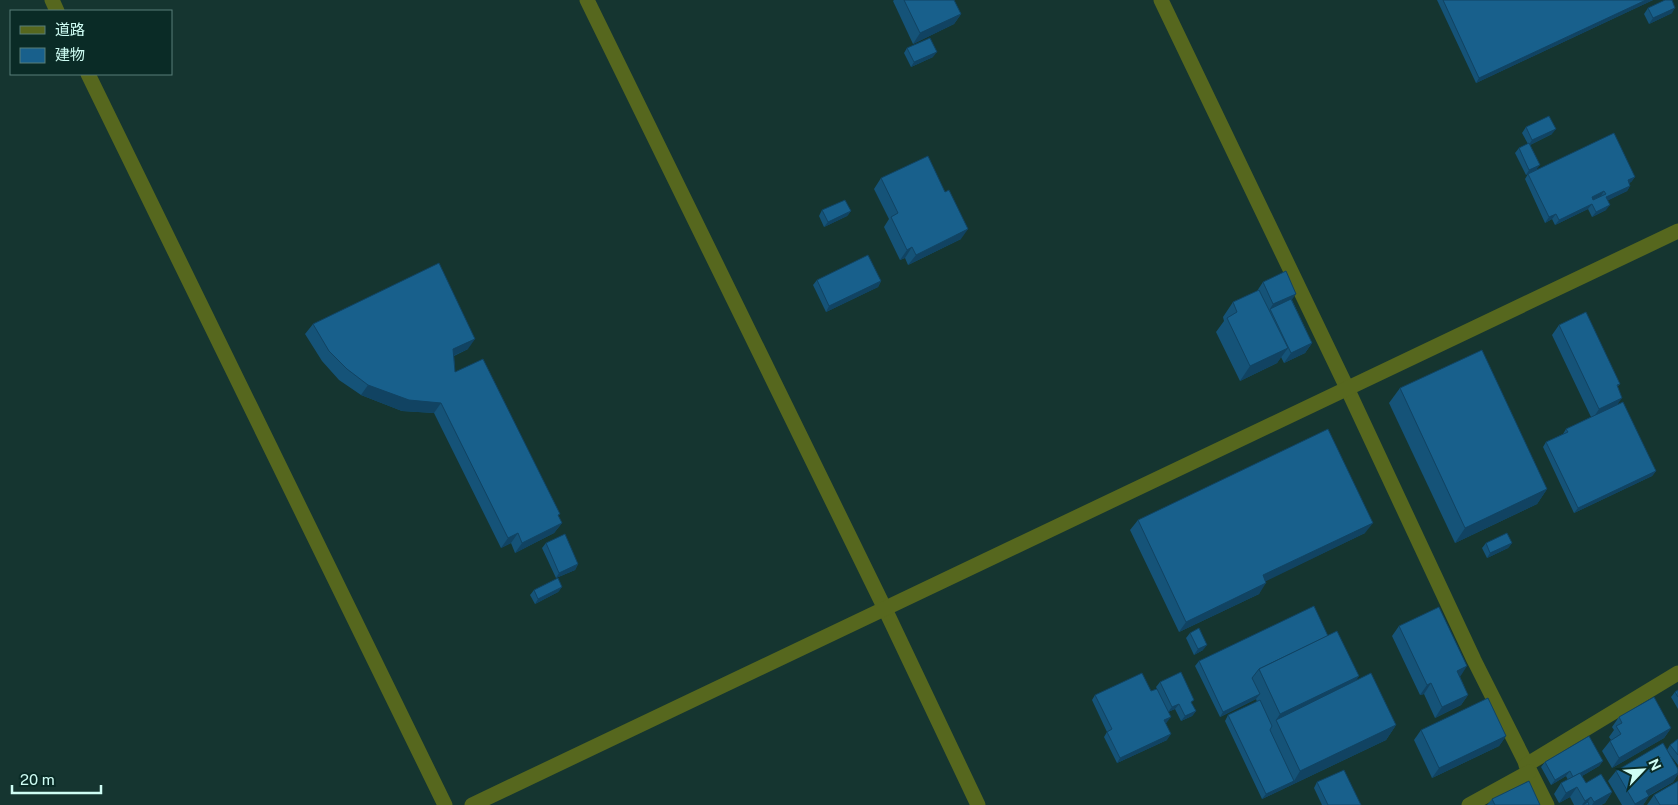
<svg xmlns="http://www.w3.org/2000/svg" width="1678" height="805" font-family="'Public Sans','Noto Sans JP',sans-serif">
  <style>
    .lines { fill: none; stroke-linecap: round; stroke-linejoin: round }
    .minor { stroke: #56671e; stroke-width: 15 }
    .wall { fill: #155378 }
    .shaded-wall { fill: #114362 }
    .building { fill: #18608c; stroke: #114362; fill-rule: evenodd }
  </style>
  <rect width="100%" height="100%" fill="#153530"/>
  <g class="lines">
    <!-- minor -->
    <g class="minor">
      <polyline points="52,0 57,11"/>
      <polyline points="587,0 885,609 978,805"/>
      <polyline points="1161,0 1347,388 1474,660 1547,805"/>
      <polyline points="88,74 445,805"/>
      <polyline points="1526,765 1678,673"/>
      <polyline points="472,805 1678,231"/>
      <polyline points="1469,805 1529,772"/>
    </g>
  </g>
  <!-- wall -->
  <g class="wall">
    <polygon points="894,0 954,0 961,14 954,24 913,44 893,1"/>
    <polygon points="1437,0 1653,0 1476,83"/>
    <polygon points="1648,8 1672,13 1649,24 1644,14"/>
    <polygon points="907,48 933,57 911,67 904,53"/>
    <polygon points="1526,127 1552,134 1530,145 1537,170 1635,177 1631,182 1629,183 1630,186 1627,191 1608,200 1606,210 1592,217 1588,209 1555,225 1552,219 1545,223 1525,179 1528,174 1526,175 1515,153 1519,148 1528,144 1522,133"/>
    <polygon points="881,178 961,239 908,265 905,258 900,260 884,227 889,219 874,189"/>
    <polygon points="822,210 851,211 847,216 824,227 819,216"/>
    <polygon points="817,280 881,281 878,287 826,312 813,285"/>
    <polygon points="1263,282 1292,300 1312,343 1305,353 1284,363 1281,357 1277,363 1240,381 1216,332 1224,321 1223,317 1233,302 1257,291"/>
    <polygon points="313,324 468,349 454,356 455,372 558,517 562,523 554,533 515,553 511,543 501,548 434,413 402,411 361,395 339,380 322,361 305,334"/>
    <polygon points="1559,325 1620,384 1617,387 1618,405 1656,471 1652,476 1574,513 1543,447 1546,442 1563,434 1566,429 1591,417 1552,335"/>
    <polygon points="1400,388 1547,489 1537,504 1455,543 1389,403"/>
    <polygon points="1138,520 1365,533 1265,581 1259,594 1179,632 1130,530"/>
    <polygon points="546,543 578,564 575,570 556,578 542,548"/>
    <polygon points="1486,543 1512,543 1508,548 1487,558 1482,548"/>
    <polygon points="562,587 558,592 535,604 530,595 534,590"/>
    <polygon points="1399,626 1460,677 1468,695 1461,705 1435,718 1424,694 1420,695 1392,636"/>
    <polygon points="1190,633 1203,650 1194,655 1186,638"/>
    <polygon points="1328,636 1359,676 1356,680 1396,725 1386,740 1262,799 1225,721 1228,715 1257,702 1256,699 1220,717 1195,666 1199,661"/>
    <polygon points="1160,682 1192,704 1196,711 1192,716 1181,721 1175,709 1168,712 1167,722 1166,723 1167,740 1117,763 1104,737 1107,732 1092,700 1095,695 1151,691 1157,689 1156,687"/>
    <polygon points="1678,690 1678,709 1671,697 1675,692"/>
    <polygon points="1619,717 1671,728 1664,738 1612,768 1602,751 1610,741 1611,740 1609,737 1614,730 1612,727"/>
    <polygon points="1421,730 1506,736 1499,746 1432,778 1414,740"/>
    <polygon points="1678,739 1678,765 1668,752 1678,769 1678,774 1673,782 1649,796 1643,805 1622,805 1608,781 1616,771 1667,750 1670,745"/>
    <polygon points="1603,761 1599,766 1582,776 1586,783 1612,792 1605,803 1601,805 1574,805 1570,797 1559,803 1554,794 1561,783 1568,780 1566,776 1551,785 1541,767 1545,762"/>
    <polygon points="1317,782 1361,805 1322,805 1314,788"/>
    <polygon points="1654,795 1678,805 1647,805"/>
    <polygon points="1492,799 1540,805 1487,805"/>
  </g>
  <!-- shaded-wall -->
  <g class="shaded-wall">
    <polygon points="1646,0 1653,0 1476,83 1479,78"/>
    <polygon points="1675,8 1672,13 1649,24 1653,18"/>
    <polygon points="961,14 954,24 913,44 920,33"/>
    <polygon points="937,52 933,57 911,67 914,62"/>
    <polygon points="1556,129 1552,134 1528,146 1532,140"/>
    <polygon points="1540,165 1536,170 1526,175 1529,170"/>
    <polygon points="1635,177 1631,182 1624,185 1628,180"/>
    <polygon points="1630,186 1627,191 1603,203 1606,197"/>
    <polygon points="1604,191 1601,196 1588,202 1592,197"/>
    <polygon points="1592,204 1588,209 1555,225 1559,220"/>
    <polygon points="1610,205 1606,210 1592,217 1596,212"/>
    <polygon points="851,211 847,216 824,227 828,222"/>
    <polygon points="1556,214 1552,219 1545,223 1549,217"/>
    <polygon points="968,229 961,239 908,265 916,255"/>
    <polygon points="912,247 905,258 900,260 907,250"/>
    <polygon points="881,281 878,287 826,312 829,306"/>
    <polygon points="1296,294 1286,308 1270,309 1273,304"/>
    <polygon points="475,339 468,349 446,359 453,349"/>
    <polygon points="1312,343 1305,353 1284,363 1291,353"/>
    <polygon points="1288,348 1277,363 1240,381 1250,366"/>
    <polygon points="368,385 441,403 434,413 402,411 361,395"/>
    <polygon points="1622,398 1615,408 1592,420 1599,409"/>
    <polygon points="1656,471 1652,476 1574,513 1578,508"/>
    <polygon points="1547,489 1537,504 1455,543 1465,528"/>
    <polygon points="562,523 554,533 515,553 522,543"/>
    <polygon points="1373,523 1365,533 1256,586 1263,575"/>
    <polygon points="518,533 511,543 501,548 508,538"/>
    <polygon points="1512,543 1508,548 1487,558 1490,553"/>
    <polygon points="578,564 575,570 556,578 559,573"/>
    <polygon points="1266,583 1259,594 1179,632 1186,622"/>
    <polygon points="562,587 558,592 535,604 538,599"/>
    <polygon points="1207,645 1203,650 1194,655 1198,649"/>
    <polygon points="1467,666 1460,677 1457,671"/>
    <polygon points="1359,676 1348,691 1276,720 1270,729 1280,714"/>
    <polygon points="1431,683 1424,694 1420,695 1427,685"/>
    <polygon points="1260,694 1256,699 1220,717 1223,712"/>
    <polygon points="1468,695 1461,705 1435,718 1442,707"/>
    <polygon points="1179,704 1175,709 1168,712 1172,707"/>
    <polygon points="1196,711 1192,716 1181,721 1185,716"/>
    <polygon points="1171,717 1167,722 1160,725 1164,720"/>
    <polygon points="1396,725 1386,740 1262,799 1266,794 1294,781 1300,771"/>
    <polygon points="1671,728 1664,738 1612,768 1619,758"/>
    <polygon points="1171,734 1167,740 1117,763 1120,758"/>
    <polygon points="1506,736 1499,746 1432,778 1439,768"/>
    <polygon points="1603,761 1599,766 1570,783 1573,777"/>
    <polygon points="1570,771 1566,776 1551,785 1555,780"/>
    <polygon points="1678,773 1678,774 1673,782 1639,801 1646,791"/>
    <polygon points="1577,787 1570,797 1559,803 1566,793"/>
    <polygon points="1612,792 1605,803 1601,805 1592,805 1594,802"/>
    <polygon points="1649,796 1643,805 1634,805 1635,804"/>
    <polygon points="1591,797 1586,805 1582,805 1585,801"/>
  </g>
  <!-- building -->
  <g class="building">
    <polygon points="904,0 954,0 961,14 920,33"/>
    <polygon points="1443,0 1646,0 1479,78"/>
    <polygon points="1665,0 1672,0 1675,8 1653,18 1648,8"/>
    <polygon points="930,38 937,52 914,62 907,48"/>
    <polygon points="1549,116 1556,129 1532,140 1526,127"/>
    <path d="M1614 133 1635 177 1628 180 1630 186 1606 197 1610 205 1596 212 1592 204 1559 220 1556 214 1549 217 1528 174ZM1604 191 1606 194 1593 200 1592 197Z"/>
    <polygon points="1529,143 1540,165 1529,170 1519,148"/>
    <polygon points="928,156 945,192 949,190 968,229 916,255 912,247 907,250 891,217 898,213 881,178"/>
    <polygon points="845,200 851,211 828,222 822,210"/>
    <polygon points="868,255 881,281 829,306 817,280"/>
    <polygon points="439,263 475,339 453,349 455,372 483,359 560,514 558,515 562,523 522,543 518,533 508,538 441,403 409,400 368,385 347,369 329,351 313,324"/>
    <polygon points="1286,271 1296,294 1273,304 1263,282"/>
    <polygon points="1259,290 1288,348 1250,366 1227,318 1237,312 1233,302"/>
    <polygon points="1291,299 1312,343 1291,353 1270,309"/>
    <polygon points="1586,312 1620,384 1617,385 1622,398 1599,409 1559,325"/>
    <polygon points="1482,350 1547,489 1465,528 1400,388"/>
    <polygon points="1623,402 1656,471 1578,508 1546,442 1568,432 1566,429"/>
    <polygon points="1328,429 1373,523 1263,575 1266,583 1186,622 1138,520"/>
    <polygon points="1507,533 1512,543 1490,553 1486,543"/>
    <polygon points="565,534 578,564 559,573 546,543"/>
    <polygon points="558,578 562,587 538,599 534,590"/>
    <polygon points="1314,606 1328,636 1259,669 1252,678 1260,694 1223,712 1199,661"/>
    <polygon points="1439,607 1467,666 1457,671 1468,695 1442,707 1431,683 1427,685 1399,626"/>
    <polygon points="1199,628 1207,645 1198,649 1190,633"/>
    <polygon points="1337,631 1359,676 1280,714 1259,669"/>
    <polygon points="1181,672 1194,700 1191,702 1196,711 1185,716 1179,704 1172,707 1160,682"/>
    <polygon points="1142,673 1151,691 1157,689 1171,717 1164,720 1171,734 1120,758 1107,732 1112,729 1095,695"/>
    <polygon points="1371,673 1396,725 1300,771 1276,720"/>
    <polygon points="1678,690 1678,697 1675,692"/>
    <polygon points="1654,697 1671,728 1619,758 1610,741 1621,734 1616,726 1622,723 1619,717"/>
    <polygon points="1488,698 1506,736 1439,768 1421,730"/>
    <polygon points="1260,700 1272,726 1270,730 1294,781 1266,794 1228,715"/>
    <polygon points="1589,736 1603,761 1573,777 1570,771 1555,780 1545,762"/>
    <polygon points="1678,739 1678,755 1670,745"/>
    <polygon points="1663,743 1678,769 1678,773 1646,791 1649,796 1635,804 1616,771"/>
    <polygon points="1344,770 1361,805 1328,805 1317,782"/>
    <polygon points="1580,773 1586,783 1601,774 1612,792 1594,802 1591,797 1585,801 1577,787 1566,793 1561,783"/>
    <polygon points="1529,781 1540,805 1495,805 1492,799"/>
    <polygon points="1678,781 1678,805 1660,805 1654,795"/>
    <polygon points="1588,802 1589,805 1583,805"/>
  </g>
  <!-- legend -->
  <rect x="10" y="10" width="162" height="65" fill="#0a2b26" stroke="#597f78"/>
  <rect x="20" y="26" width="25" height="8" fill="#56671e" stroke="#597f78"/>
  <text x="55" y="35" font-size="15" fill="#cffdf4">道路</text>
  <rect x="20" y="48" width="25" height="15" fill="#18608c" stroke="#597f78"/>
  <text x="55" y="60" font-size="15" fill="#cffdf4">建物</text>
  <!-- north arrow -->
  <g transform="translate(1643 770) rotate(65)" stroke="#0a2b26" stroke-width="4" paint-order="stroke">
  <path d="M0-4L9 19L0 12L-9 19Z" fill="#cffdf4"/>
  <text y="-8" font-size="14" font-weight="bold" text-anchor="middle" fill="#cffdf4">N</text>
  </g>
  <!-- scale -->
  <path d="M12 785v8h89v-8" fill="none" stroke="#cffdf4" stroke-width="2.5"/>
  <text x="20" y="785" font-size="15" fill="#cffdf4" stroke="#0a2b26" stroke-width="4" paint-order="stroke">20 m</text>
</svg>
